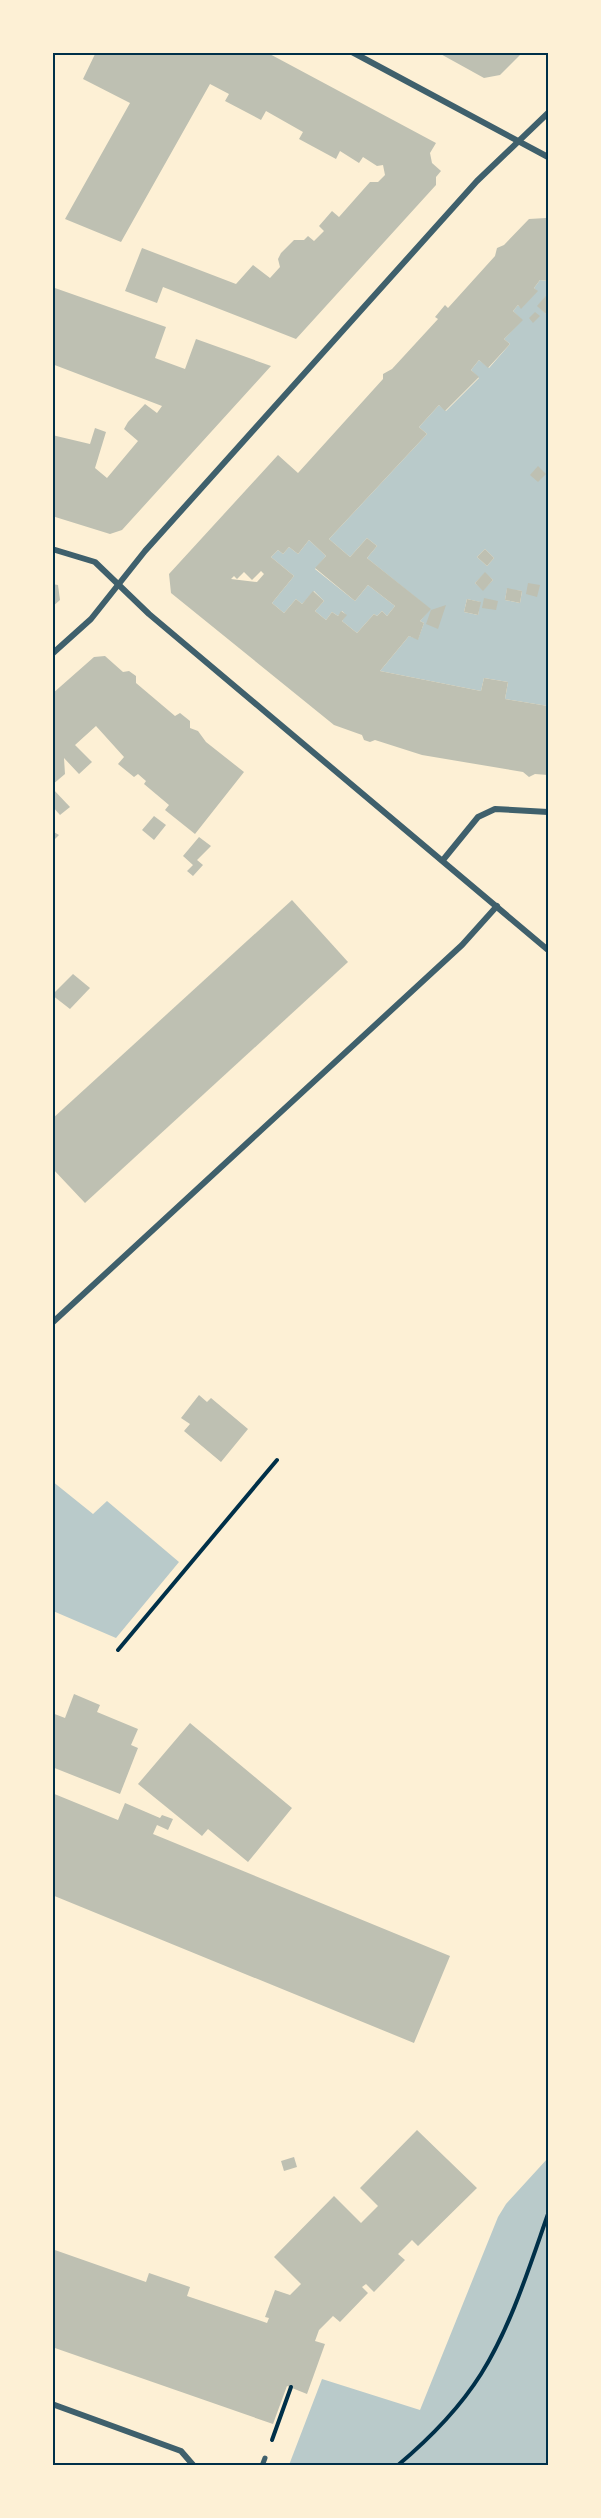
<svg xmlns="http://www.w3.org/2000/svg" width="601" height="2518" font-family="'Nunito Sans',sans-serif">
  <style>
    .green { fill: #b9caca; fill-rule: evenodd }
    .building { fill: #bec0b2; fill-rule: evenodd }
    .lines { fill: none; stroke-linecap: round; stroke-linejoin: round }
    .path { stroke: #003049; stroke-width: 4 }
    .pedestrian { stroke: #3f606c; stroke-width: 5 }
    .minor { stroke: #3f606c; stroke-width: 6 }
    .neatline { fill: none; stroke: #003049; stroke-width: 2 }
  </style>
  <rect width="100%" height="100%" fill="#fdf0d5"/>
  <!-- green -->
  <g class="green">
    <path d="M540 280 548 281V293L538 306 548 316V419L546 421 548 425V557L546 564 548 566V706L505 699 508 682 484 678 481 691 380 671 409 636 418 639 424 623 420 621 430 609 367 558 377 546 367 538 350 557 329 539 427 434 419 427 439 405 446 411 479 378 471 370 479 360 489 368 510 344 504 339 522 320 513 311 518 305 521 308 537 291 534 288ZM485 549 494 558 487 566 477 557ZM485 573 493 580 483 590 475 583ZM507 589 522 591 520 603 505 600ZM467 599 480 602 478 615 464 612Z"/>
    <polygon points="309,540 326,556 315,569 355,601 368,585 395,606 387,616 382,611 377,616 374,614 357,633 342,621 346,615 342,611 338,616 332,612 326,620 315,611 324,601 314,591 302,604 296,599 284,613 272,603 294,576 271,557 278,550 283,554 289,547 298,554"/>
    <polygon points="52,1481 93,1514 107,1501 179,1562 116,1638 53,1611"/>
    <polygon points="548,2158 548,2465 289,2465 322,2379 420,2410 498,2217 506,2204"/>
  </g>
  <!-- building -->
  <g class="building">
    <polygon points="96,52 266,52 436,143 430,153 432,163 441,171 436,177 436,185 296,339 163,287 157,303 125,291 142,248 236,284 253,265 270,278 280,267 278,259 281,253 294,240 304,240 308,236 314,241 324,231 319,226 332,211 339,217 370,182 378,182 385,175 383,165 377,166 363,157 359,163 340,151 336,159 299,139 303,132 266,111 261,120 225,101 229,94 210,84 121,242 65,219 130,103 83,79"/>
    <polygon points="437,52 523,52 500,75 484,78"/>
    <path d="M546 218 548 221V281L540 280 534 288 538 291 521 309 518 305 513 311 523 320 504 339 510 344 488 368 479 360 471 370 479 377 445 411 439 405 419 427 427 434 329 539 350 557 367 538 377 546 367 558 431 609 420 621 424 623 418 640 409 636 380 671 481 691 484 678 508 682 505 699 548 706V775L535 774 529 777 523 772 422 755 375 740 370 742 364 740 362 735 334 725 171 593 169 574 278 455 298 473 383 379V374L392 369 438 319 435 317 445 305 448 308 495 256 497 248 504 245 529 219ZM309 540 326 556 315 568 355 601 368 585 395 606 387 616 382 611 377 616 374 614 357 633 342 621 347 615 341 611 338 616 332 612 326 620 315 611 324 601 313 591 302 604 296 599 284 613 272 603 294 576 271 557 278 550 283 554 289 547 298 554ZM261 571 264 574 257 582 231 579 234 576 237 579 244 572 252 580Z"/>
    <polygon points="52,287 166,327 155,358 185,369 196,339 271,366 122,530 110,534 52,516 52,435 90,444 95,428 106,432 95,468 107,478 138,441 124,429 128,422 145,404 157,413 162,406 52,364"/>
    <polygon points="548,293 548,316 537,306"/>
    <polygon points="535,312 540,316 533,323 529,318"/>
    <polygon points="538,466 546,474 538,482 530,475"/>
    <polygon points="485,549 494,558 487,566 477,557"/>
    <polygon points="485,572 493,580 483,591 475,583"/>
    <polygon points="528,583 540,585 537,597 526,594"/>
    <polygon points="52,584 58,585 60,600 52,607"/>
    <polygon points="507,588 522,591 520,603 505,600"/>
    <polygon points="484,598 498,601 496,610 482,608"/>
    <polygon points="467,599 481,602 478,615 464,612"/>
    <polygon points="446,605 438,629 426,624 431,610"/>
    <polygon points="105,656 123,672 129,671 136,676 136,683 175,716 180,713 190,721 190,728 198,731 206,742 244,772 195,834 165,810 169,805 144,784 146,781 138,774 134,777 118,764 124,757 96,726 75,745 92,762 79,774 64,758 65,774 52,785 52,694 94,657"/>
    <polygon points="52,788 70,807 60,815 52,806"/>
    <polygon points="154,816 166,825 154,840 142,830"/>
    <polygon points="52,831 59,835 52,842"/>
    <polygon points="199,837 211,846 197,860 203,865 193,876 187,871 193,865 183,856"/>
    <polygon points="292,900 348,962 85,1203 52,1168 52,1119"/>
    <polygon points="73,974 90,988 70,1009 52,995"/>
    <polygon points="199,1395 207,1402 211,1398 248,1429 221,1462 184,1431 190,1424 181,1418"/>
    <polygon points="74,1694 100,1705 97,1712 138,1729 131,1745 138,1748 120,1794 52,1767 52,1713 65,1718"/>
    <polygon points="190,1723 292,1808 248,1862 208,1829 202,1836 138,1784"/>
    <polygon points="52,1793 118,1820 125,1803 160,1818 162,1815 173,1819 168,1830 157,1825 153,1834 450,1956 414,2043 52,1895"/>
    <polygon points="417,2130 477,2188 418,2246 412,2240 398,2254 405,2260 374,2292 366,2284 362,2287 368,2293 340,2322 333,2316 319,2330 315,2341 325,2344 307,2394 287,2386 273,2424 52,2347 52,2249 146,2282 149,2273 190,2287 187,2296 267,2323 269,2318 265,2317 275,2290 290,2295 301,2284 274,2257 334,2196 361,2223 378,2206 360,2188"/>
    <polygon points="294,2157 297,2167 284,2171 281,2161"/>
  </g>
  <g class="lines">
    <!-- path -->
    <g class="path">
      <polyline points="118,1650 277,1460"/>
      <polyline points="272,2440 291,2387"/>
      <path d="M397 2466C428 2440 459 2409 481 2374 511 2326 529 2268 548 2214"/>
    </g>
    <!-- pedestrian -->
    <polyline class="pedestrian" points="262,2466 265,2458"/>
    <!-- minor -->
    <g class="minor">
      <polyline points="352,52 548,157"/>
      <polyline points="52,549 95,562 149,614 548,950"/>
      <polyline points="52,654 91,619 145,551 477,181 548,113"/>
      <polyline points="443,860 478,817 495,809 548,812"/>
      <polyline points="52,1323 462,945 497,906"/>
      <polyline points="52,2404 181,2451 194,2466"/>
    </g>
  </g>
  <!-- border -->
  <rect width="601" height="2518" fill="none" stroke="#fdf0d5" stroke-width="108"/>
  <rect x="54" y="54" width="493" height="2410" class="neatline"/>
</svg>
